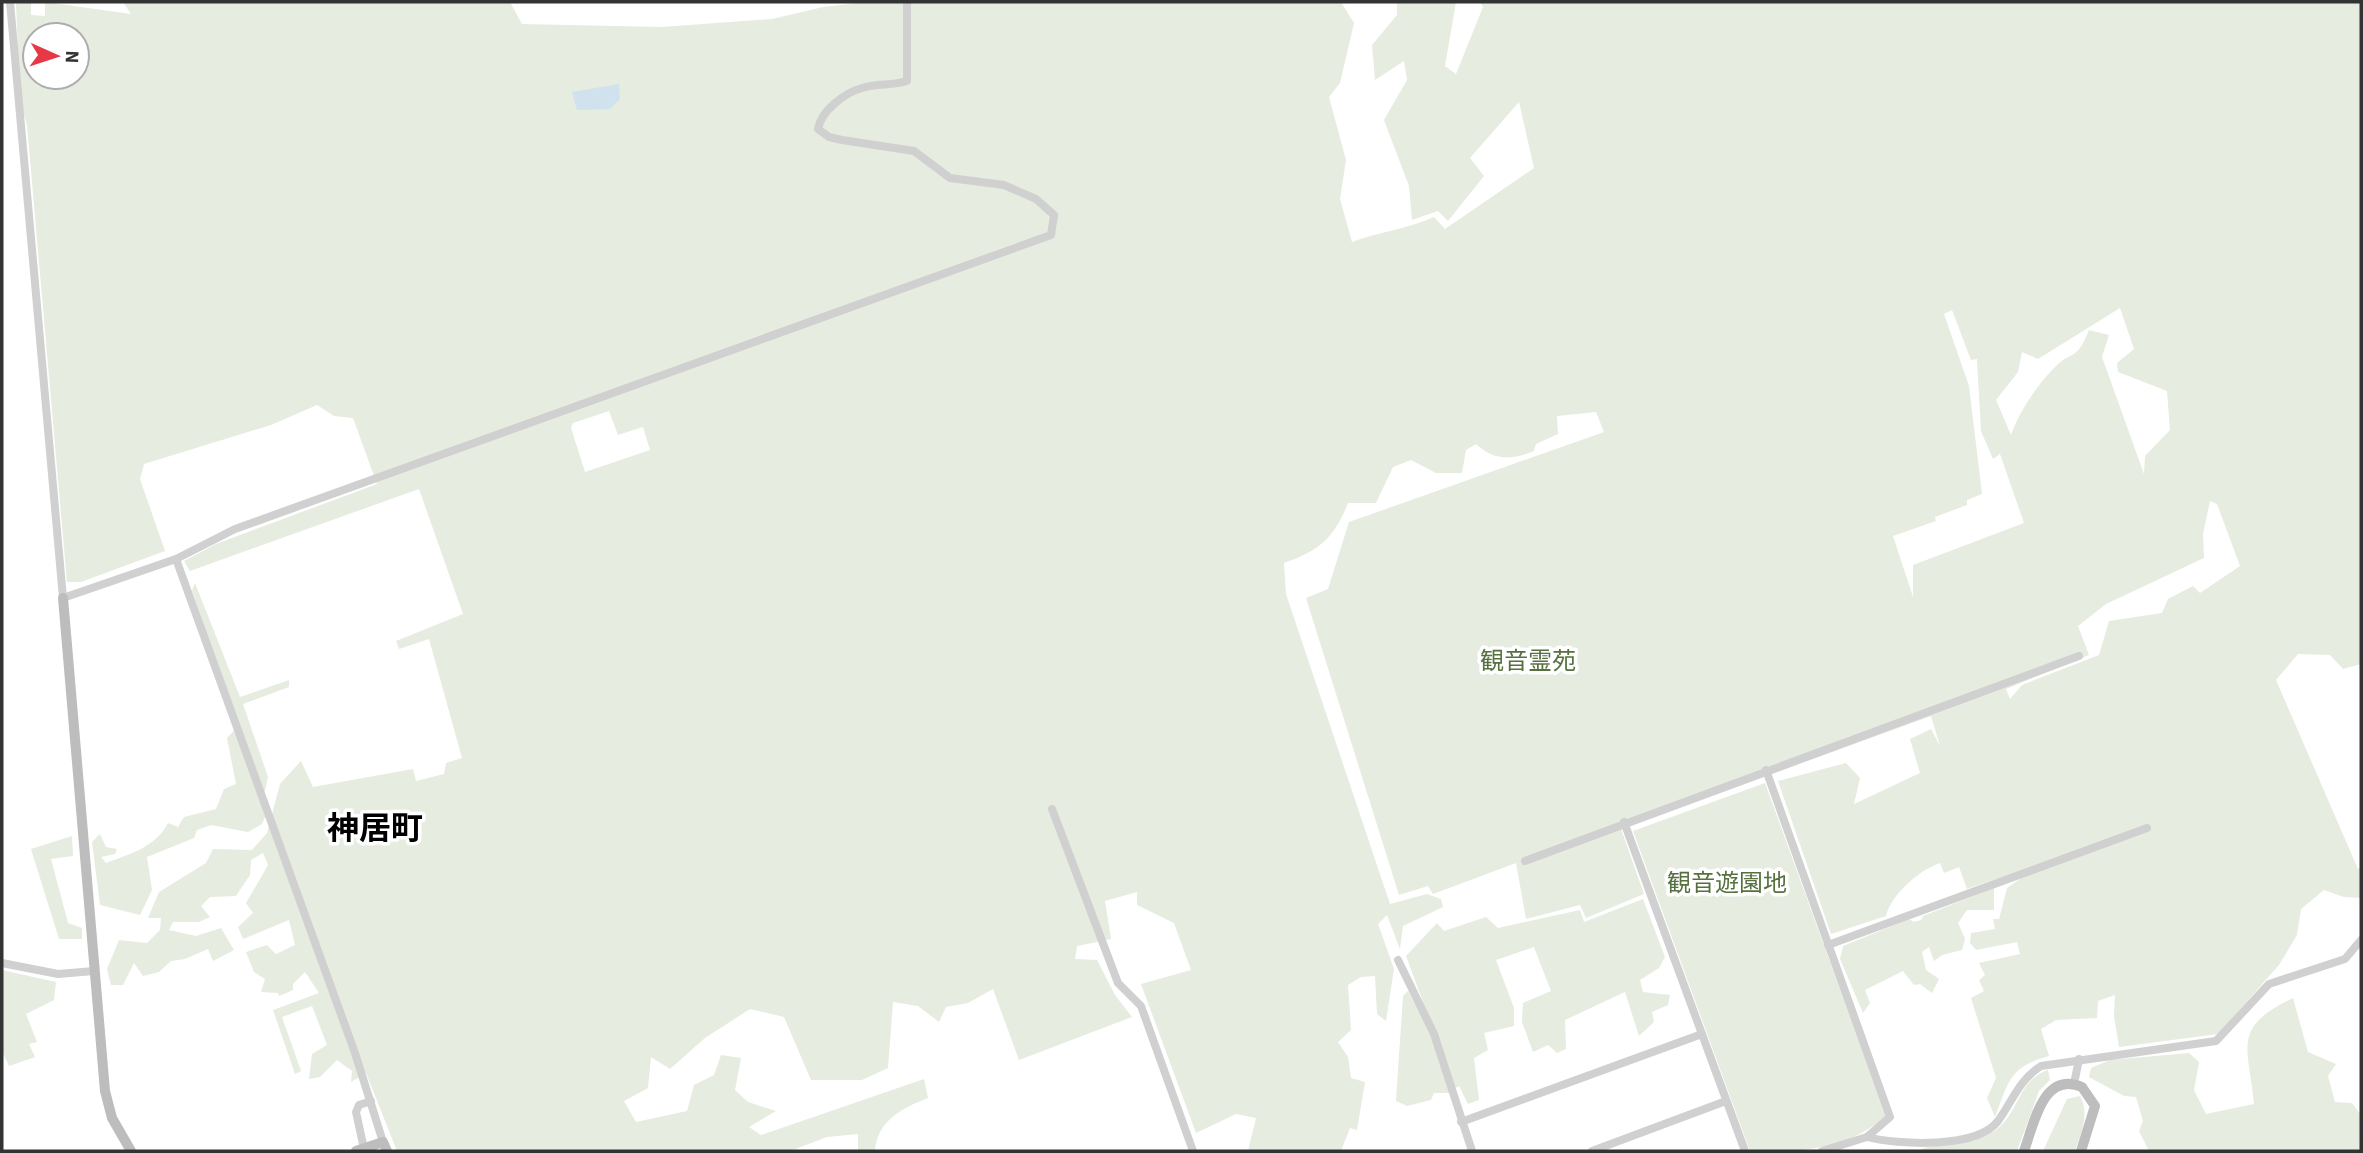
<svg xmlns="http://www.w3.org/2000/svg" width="2363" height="1153" font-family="'Source Sans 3','Noto Sans JP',sans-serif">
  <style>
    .green { fill: #e6ecdf; fill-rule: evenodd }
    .water { fill: #cfe2ee }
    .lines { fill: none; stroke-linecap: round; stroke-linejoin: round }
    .street { stroke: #d0d0d0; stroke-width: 8 }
    .secondary { stroke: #bdbdbd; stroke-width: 10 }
    .labels { text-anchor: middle; stroke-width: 7; stroke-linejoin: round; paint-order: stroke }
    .park-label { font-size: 24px; fill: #56703f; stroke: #fff }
    .district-label { font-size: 32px; font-weight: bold; fill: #000; stroke: #fff }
  </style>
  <rect width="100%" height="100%" fill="#fff"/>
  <!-- green -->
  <g class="green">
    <path d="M16 2H31V15L45 16V2L131 14 123 2H510L522 24 662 27 772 19 823 7 869 2H1341L1354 23 1340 83 1329 97 1346 160 1340 199 1352 242C1379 232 1408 229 1434 217L1445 229 1534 168 1519 102 1470 158 1484 176 1448 221 1438 211 1412 220 1409 186 1384 120 1407 80 1404 61 1375 80 1372 45 1397 15V2H1456L1445 66 1456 74 1483 7 1480 2H2361V664L2343 669 2330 655 2298 654 2276 680 2358 869 2361 867V898L2344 897 2324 890 2301 909 2297 935 2279 965 2218 1034 2119 1047 2114 1016 2115 995 2098 1001 2097 1018 2056 1020 2041 1029 2049 1056C2009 1067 2009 1081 1995 1117L1987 1098 1996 1078 1971 998 1984 991 1979 980 1985 975 1979 963 2020 954 2017 942 1976 950 1970 943 1971 933 1995 929 1993 919H1999L2007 888 2023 877V870L1967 889 1959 867 1944 873 1940 863C1919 870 1891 895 1886 916L1831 934 1778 781 1846 763 1860 778 1854 804 1920 773 1910 739 1931 729 1940 746 1931 716 1621 829 1644 894 1586 918 1580 905 1526 919 1516 863 1433 894 1428 886 1399 895 1306 598 1328 589 1349 522 1604 432 1596 412 1557 416 1558 434 1536 444 1534 451C1512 460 1494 461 1476 444L1466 450 1462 473H1436L1411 460 1393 467 1376 503H1348C1334 538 1319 551 1284 563L1286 594 1390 904 1427 894 1441 899 1443 907 1403 926 1400 949 1387 915 1378 924 1394 969 1386 1021 1377 1014 1375 976 1361 977 1348 985 1351 1030 1338 1042 1348 1057 1351 1078 1365 1082 1357 1130 1350 1128 1341 1151H1248L1256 1118 1236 1114 1196 1133 1141 984 1191 970 1174 923 1137 905V892L1105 901 1111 939 1077 946 1075 959 1097 960 1115 995 1132 1017 1019 1060 993 989 968 1003 946 1007 939 1022 918 1006 893 1002 888 1068 862 1080H811L784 1017 750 1009 705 1038 670 1069 651 1057 648 1088 624 1101 636 1122 687 1111 694 1085 714 1075 721 1055 741 1058 735 1090 748 1102 776 1111 749 1127 761 1135 924 1079 928 1098C902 1108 877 1121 875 1151H858V1134L827 1137 790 1151H397L366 1073 351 1082 352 1071 337 1060 320 1077 309 1079 312 1054 327 1045 312 1006 282 1017 301 1071 295 1074 273 1010 319 993 305 972 293 984V990L279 996 278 993 261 992 265 979 254 972 246 952 267 945 276 954 295 945 289 920 243 939 238 927 253 913 246 903 268 865 263 853 251 860 250 875 236 896 210 897 201 906 210 917 199 922H173L169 930 196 936 221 928 234 950 213 961 208 949 185 959 171 961 159 972 143 976 134 963 123 985H111L107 969 119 940 147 943 160 930 161 918H148L159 892 206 863 213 849 252 850 267 833 280 784 301 761 313 787 413 769 416 781 444 774 446 763 462 758 429 639 399 649 396 641 463 614 419 489 190 571 184 561 216 544 377 484 353 418 334 416 317 405 271 425 144 464 140 479 165 551 81 582H67L27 125 20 100ZM35 35H77V77H35ZM2120 308 2134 349 2117 363 2118 372 2167 391 2170 430 2145 456 2144 474 2102 357 2109 335 2089 330C2076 363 2072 349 2053 369 2036 387 2019 412 2011 435L1996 400 2018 372 2022 352 2038 359ZM1952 310 1971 360 1977 359 1981 431 1993 459 2000 454 2024 523 1913 565V597L1893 536 1936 521 1935 517 1967 505V500L1982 494 1969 386 1944 314ZM609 411 618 435 643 427 650 450 585 472 571 428 573 423ZM2210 501 2217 504 2240 566 2200 593 2193 586 2168 599 2162 613 2109 621 2099 655 2022 685 2010 699 2006 689 2089 655 2078 626 2106 604 2204 558 2203 534Z"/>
    <path d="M195 583 240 697 289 680V687L243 704 268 777 264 795 268 810 262 824 248 832 211 825 197 830 194 838 147 857 152 890 140 915 100 905 92 842 100 834 106 847 117 849 115 854 101 857 106 863C130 854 156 847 168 823L178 827 184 817 216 809 224 789 236 784 227 738 238 726 192 590Z"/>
    <path d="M1765 783 1886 1116C1843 1152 1803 1151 1750 1151L1633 831Z"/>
    <polygon points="72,836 73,856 51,859 68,923 82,928 82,939 59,939 31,849"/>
    <polygon points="1994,888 1994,910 1967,910 1958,923 1965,939 1962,950 1942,955 1934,961 1929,947 1922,952 1926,970 1939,979 1932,993 1920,984 1914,985 1903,971 1865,990 1870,1003 1863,1013 1840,959 1843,946 1909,919 1914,922 1921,920 1923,916"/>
    <polygon points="1643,899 1665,957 1659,968 1640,980 1643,992 1670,995 1668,1005 1652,1012 1654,1022 1639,1036 1625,992 1565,1020 1566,1049 1557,1053 1548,1045 1533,1052 1522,1022 1523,1003 1551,991 1534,947 1496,960 1514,1008 1514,1026 1484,1033 1488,1050 1474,1058 1479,1100 1468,1104 1459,1086 1448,1093 1434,1093 1431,1100 1407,1106 1396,1101 1403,996 1408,991 1429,1030 1426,1010 1406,956 1437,923 1444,931 1486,917 1498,928 1580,910 1584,922"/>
    <polygon points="2,970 56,982 54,1000 26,1014 37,1042 29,1044 35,1057 9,1066 2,1051"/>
    <path d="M2293 998 2308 1052 2336 1064 2328 1076 2335 1102 2352 1103 2361 1115V1151H2149L2139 1131 2143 1121 2136 1097 2124 1096 2089 1077 2091 1068 2110 1060 2189 1053 2199 1062 2194 1090 2206 1114 2254 1104C2249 1047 2230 1028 2293 998Z"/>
    <path d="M2048 1070 2050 1080 2039 1091 2017 1151H1919C1929 1142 1975 1146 1996 1130 2019 1113 2018 1080 2048 1070Z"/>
    <path d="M2080 1096C2090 1114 2081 1133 2075 1151H2043L2067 1099Z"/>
  </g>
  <!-- water -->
  <polygon class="water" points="619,84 620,99 610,109 577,110 572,92"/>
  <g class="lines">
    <!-- street -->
    <g class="street">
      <path d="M10 2 63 598 176 559 235 529 1051 235 1054 215 1036 199 1004 185 950 178 914 151 842 140 829 137 818 129C821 111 844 93 862 88 877 83 892 86 907 81V2"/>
      <polyline points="176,559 355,1053 383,1142"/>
      <polyline points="1766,770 1890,1117 1867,1137 1822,1151"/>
      <polyline points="1052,809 1118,983 1141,1006 1193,1151"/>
      <polyline points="1624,822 1745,1151"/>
      <polyline points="1525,861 2079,656"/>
      <polyline points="1828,945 2147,828"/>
      <polyline points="1398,960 1434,1034 1472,1151"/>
      <polyline points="2,963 58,974 94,971"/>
      <polyline points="2074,1084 2079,1059"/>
      <polyline points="1461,1122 1702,1034"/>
      <path d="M1867 1137C1898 1145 1977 1149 1998 1121 2013 1100 2019 1080 2041 1066L2216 1041 2269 984 2345 959 2361 940"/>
      <polyline points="364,1149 356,1112 359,1105 371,1101"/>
      <polyline points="1592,1151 1726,1101"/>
    </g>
    <!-- secondary -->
    <g class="secondary">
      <polyline points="63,598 105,1091 112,1118 131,1151"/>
      <polyline points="356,1151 383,1142 387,1151"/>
      <path d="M2024 1151C2034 1124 2043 1070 2082 1087L2095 1106 2081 1151"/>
    </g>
  </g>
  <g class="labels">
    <!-- park labels -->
    <g class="park-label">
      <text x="1528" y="669">観音霊苑</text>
      <text x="1727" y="891">観音遊園地</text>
    </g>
    <!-- district labels -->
    <g class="district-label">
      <text x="375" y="839">神居町</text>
    </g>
  </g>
  <!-- border -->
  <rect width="2363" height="1153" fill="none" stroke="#333333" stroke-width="7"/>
  <!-- north arrow -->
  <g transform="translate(56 56) rotate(93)"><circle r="33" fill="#ffffff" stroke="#adadad" stroke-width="2"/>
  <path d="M0-5L12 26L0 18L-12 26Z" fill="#e63946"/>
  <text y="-10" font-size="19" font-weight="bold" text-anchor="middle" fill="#333333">N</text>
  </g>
</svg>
